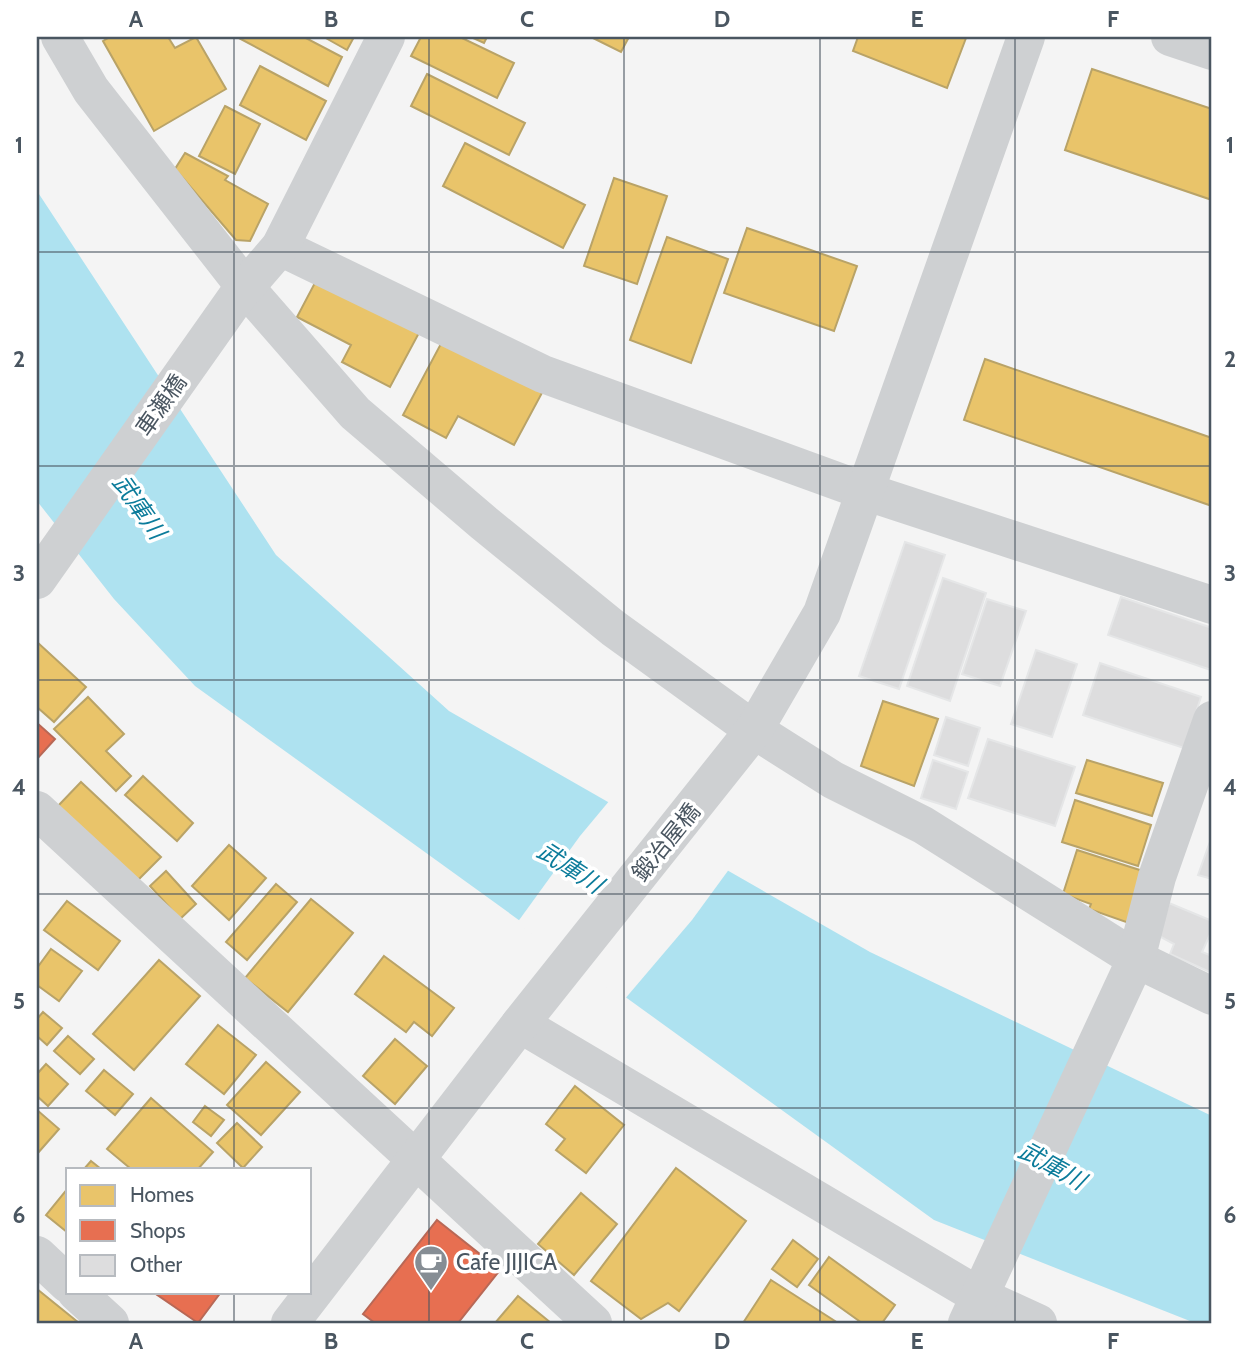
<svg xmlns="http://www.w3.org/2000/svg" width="1249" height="1360" font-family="Cabin,'Noto Sans JP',sans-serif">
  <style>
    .water { fill: #aee2f0 }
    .pier { fill: #f4f4f4 }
    .homes { fill: #e9c46a; stroke: #b9a367; stroke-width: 2 }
    .shops { fill: #e76f51; stroke: #b86856; stroke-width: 2 }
    .building { fill: #ddddde; stroke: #e5e6e7; stroke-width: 2 }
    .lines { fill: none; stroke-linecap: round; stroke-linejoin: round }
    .minor { stroke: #ced0d2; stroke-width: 38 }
    .grid { fill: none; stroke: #4a5661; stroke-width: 2; stroke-opacity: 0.55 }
    .labels { text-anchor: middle; stroke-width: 7; stroke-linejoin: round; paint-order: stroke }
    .street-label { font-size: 23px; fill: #4a5661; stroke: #fff }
    .poi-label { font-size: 23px; fill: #4a5661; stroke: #fff; text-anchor: start }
    .water-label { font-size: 24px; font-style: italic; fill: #0c7c9b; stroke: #fff }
    .neatline { fill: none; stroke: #4a5661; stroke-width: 2.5 }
    .grid-label { font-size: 23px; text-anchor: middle; font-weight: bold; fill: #4a5661 }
  </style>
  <rect width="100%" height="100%" fill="#f4f4f4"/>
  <!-- water -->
  <polygon class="water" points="37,191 276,555 449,711 870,952 1212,1116 1212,1323 1195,1323 934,1220 195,686 114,599 37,501"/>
  <!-- pier -->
  <polygon class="pier" points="610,800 730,868 692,920 624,1000 517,923 580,836"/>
  <!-- homes -->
  <g class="homes">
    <polygon points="110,37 168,37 175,48 196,37 226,89 154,131 103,41"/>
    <polygon points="237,37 304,37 342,57 328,86"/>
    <polygon points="324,37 354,37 347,50"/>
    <polygon points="421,37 460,37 514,63 497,98 411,56"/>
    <polygon points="471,37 487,37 484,43"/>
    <polygon points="591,37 629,37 621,52"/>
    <polygon points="858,37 962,37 966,38 947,88 853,51"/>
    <polygon points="260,66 326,101 306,140 240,105"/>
    <polygon points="1092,69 1212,109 1212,200 1065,150"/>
    <polygon points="427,74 525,123 509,155 411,106"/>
    <polygon points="225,106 260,124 235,174 199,156"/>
    <polygon points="465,143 585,205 563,248 443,186"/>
    <polygon points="185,153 228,176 225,180 268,204 250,241 236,240 175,169"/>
    <polygon points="614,178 667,196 637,284 584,266"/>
    <polygon points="747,228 857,266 834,331 724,293"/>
    <polygon points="667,237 728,259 691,363 630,340"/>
    <polygon points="318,277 420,331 390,387 342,362 351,345 297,317"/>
    <polygon points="444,338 543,391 514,445 458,416 446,438 403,415"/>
    <polygon points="985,359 1212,438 1212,506 964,420"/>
    <polygon points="37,642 86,687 54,722 37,707"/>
    <polygon points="88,697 124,734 106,751 131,776 116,791 54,729"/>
    <polygon points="883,701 938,719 914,786 861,766"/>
    <polygon points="1087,760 1163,783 1152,816 1076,793"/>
    <polygon points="143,776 193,823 177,841 125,795"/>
    <polygon points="81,782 161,857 137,881 57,807"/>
    <polygon points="1075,800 1151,825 1138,866 1062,842"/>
    <polygon points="229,845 266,878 229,920 192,886"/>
    <polygon points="1077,850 1146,872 1129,923 1089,909 1091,904 1063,894"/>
    <polygon points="166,871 196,904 180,919 150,886"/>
    <polygon points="276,884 297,902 247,960 226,942"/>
    <polygon points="311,899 353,933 288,1012 245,978"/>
    <polygon points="67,901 120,941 98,970 44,930"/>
    <polygon points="51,949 82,971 59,1001 37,985 37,968"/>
    <polygon points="384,956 454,1008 432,1036 414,1022 406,1032 355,994"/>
    <polygon points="159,960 200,996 134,1070 93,1034"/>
    <polygon points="43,1012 62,1028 47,1045 37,1036 37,1019"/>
    <polygon points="218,1025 256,1055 224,1094 186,1064"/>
    <polygon points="68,1036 94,1059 80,1074 54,1051"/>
    <polygon points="395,1039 427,1066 395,1104 363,1076"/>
    <polygon points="266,1062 300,1092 261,1135 227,1105"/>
    <polygon points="46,1064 68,1084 48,1106 37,1096 37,1074"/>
    <polygon points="104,1070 133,1094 115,1115 86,1091"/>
    <polygon points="575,1086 624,1125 586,1173 556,1150 565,1139 546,1124"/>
    <polygon points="151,1098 213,1152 198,1169 131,1169 107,1149"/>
    <polygon points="205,1106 224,1120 211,1136 193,1122"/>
    <polygon points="37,1110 59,1129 37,1154"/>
    <polygon points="237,1123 262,1147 243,1168 217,1143"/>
    <polygon points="91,1161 101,1169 84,1169"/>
    <polygon points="676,1168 746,1221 679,1311 668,1303 641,1319 591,1281"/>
    <polygon points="68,1188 68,1233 46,1215"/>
    <polygon points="581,1193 617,1224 574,1275 538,1244"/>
    <polygon points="793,1240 818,1259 797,1287 772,1269"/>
    <polygon points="829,1257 895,1305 882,1323 862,1323 809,1285"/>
    <polygon points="771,1280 838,1323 743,1323"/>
    <polygon points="37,1289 79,1323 37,1323"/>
    <polygon points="518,1296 551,1323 495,1323"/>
  </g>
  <!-- shops -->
  <g class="shops">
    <polygon points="37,723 55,739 37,759"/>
    <polygon points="437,1220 500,1270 458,1323 375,1323 363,1314"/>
    <polygon points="158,1292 221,1292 198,1323 156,1294"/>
  </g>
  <!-- building -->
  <g class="building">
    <polygon points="905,542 945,555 899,689 859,676"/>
    <polygon points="943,578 986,593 950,701 907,686"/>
    <polygon points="1121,597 1212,628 1211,670 1108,635"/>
    <polygon points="987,599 1026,611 1000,686 962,674"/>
    <polygon points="1036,650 1077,664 1052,737 1011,724"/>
    <polygon points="1100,663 1201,697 1184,748 1083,715"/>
    <polygon points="946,717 980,728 968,766 934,755"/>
    <polygon points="988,739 1075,767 1055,826 968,798"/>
    <polygon points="933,760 968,772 956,809 921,798"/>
    <polygon points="1212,836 1212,879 1198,875"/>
    <polygon points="1169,903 1212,921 1212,930 1202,952 1212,956 1212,973 1170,954 1174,944 1159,936"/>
  </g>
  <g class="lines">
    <!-- minor -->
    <g class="minor">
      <polyline points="60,37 91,90 245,287 355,413 484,523 613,628 754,730 833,780 923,825 1136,959 1212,996"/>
      <polyline points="1170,37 1212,51"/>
      <polyline points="280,247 543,374 867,492 1212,605"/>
      <polyline points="37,580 236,298 280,247 386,37"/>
      <polyline points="37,810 593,1323"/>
      <polyline points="520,1024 979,1296 1038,1323"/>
      <polyline points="37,1255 68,1284"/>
      <polyline points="76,1292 110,1323"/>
      <polyline points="290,1323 520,1024 754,730 822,613 1026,37"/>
      <polyline points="967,1323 1136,959 1157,877 1212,720"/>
    </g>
  </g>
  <!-- grid -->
  <path class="grid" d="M234 37V1169M429 37V1323M624 37V1323M820 37V1323M1015 37V1323M37 252H1212M37 466H1212M37 680H1212M37 894H1212M37 1108H1212M234 1292V1323"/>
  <!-- icons -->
  <defs>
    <g id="cafe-pin" transform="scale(1.75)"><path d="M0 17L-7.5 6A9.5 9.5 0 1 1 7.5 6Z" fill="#868d94" stroke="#fff"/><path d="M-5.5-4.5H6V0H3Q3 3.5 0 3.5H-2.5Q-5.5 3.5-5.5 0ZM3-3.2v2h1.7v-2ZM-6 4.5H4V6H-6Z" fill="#fff"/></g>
  </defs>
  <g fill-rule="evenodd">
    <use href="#cafe-pin" x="431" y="1262"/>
  </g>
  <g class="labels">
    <!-- street labels -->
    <g class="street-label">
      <text transform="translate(161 405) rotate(-55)" y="8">車瀬橋</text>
      <text transform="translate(666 842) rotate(-51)" y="8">鍛冶屋橋</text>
    </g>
    <!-- poi labels -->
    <g class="poi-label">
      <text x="456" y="1270">Cafe JIJICA</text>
    </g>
    <!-- water labels -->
    <g class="water-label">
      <text transform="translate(139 507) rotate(55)" y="8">武庫川</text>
      <text transform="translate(570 868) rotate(33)" y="8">武庫川</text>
      <text transform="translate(1052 1166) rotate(29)" y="8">武庫川</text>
    </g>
  </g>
  <!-- border -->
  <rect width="1249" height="1360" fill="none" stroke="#ffffff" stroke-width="77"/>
  <!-- legend -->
  <rect x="66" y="1168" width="245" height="126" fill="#ffffff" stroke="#b7bbc0" stroke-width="2"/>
  <rect x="80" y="1185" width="35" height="21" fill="#e9c46a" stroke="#b7bbc0" stroke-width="2"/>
  <text x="130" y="1202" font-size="21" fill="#4a5661">Homes</text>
  <rect x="80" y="1220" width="35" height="21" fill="#e76f51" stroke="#b7bbc0" stroke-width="2"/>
  <text x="130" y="1238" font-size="21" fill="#4a5661">Shops</text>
  <rect x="80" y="1255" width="35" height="21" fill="#ddddde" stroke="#b7bbc0" stroke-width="2"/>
  <text x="130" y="1272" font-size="21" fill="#4a5661">Other</text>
  <rect x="38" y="38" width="1172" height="1284" class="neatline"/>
  <g class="grid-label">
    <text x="136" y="27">A</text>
    <text x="331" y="27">B</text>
    <text x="527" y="27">C</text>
    <text x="722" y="27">D</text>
    <text x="917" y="27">E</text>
    <text x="1113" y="27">F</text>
    <text x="19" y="153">1</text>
    <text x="1230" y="153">1</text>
    <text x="19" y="367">2</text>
    <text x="1230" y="367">2</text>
    <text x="19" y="581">3</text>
    <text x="1230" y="581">3</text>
    <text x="19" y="795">4</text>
    <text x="1230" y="795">4</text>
    <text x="19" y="1009">5</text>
    <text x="1230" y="1009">5</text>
    <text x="19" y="1223">6</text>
    <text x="1230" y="1223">6</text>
    <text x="136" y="1349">A</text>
    <text x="331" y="1349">B</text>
    <text x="527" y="1349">C</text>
    <text x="722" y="1349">D</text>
    <text x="917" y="1349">E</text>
    <text x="1113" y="1349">F</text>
  </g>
</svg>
